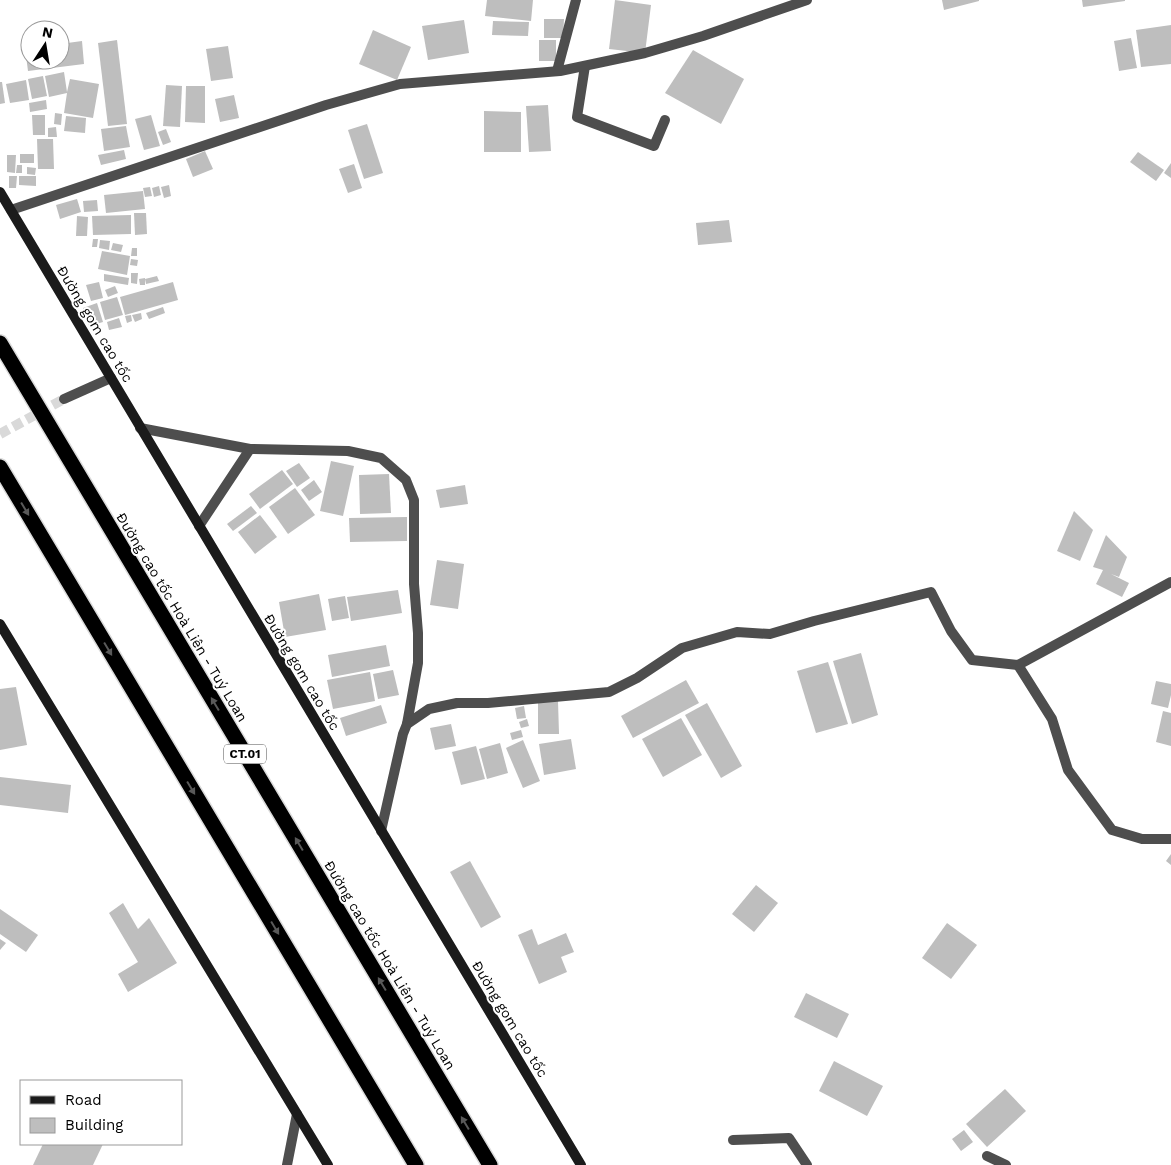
<svg xmlns="http://www.w3.org/2000/svg" width="1171" height="1165" font-family="'Work Sans',sans-serif">
  <style>
    .building { fill: #bebebe }
    .lines { fill: none; stroke-linecap: round; stroke-linejoin: round }
    .street-tunnel { stroke: #d9d9d9; stroke-width: 10; stroke-dasharray: 10 5; stroke-linecap: butt }
    .highway-casing { stroke: #dbdbdb; stroke-width: 18 }
    .street { stroke: #4e4e4e; stroke-width: 10 }
    .secondary { stroke: #1b1b1b; stroke-width: 10 }
    .highway { stroke: #000; stroke-width: 15 }
    .oneway { fill: #595959 }
    .labels { text-anchor: middle; stroke-width: 4; stroke-linejoin: round; paint-order: stroke }
    .shield { fill: #fff; stroke: #4c4c4c; stroke-width: 1 }
    .shield-label { font-size: 12px; font-weight: bold; fill: #000 }
    .street-label { font-size: 14px; fill: #000; stroke: #fff }
  </style>
  <rect width="100%" height="100%" fill="#fff"/>
  <!-- building -->
  <g class="building">
    <polygon points="487,0 533,0 531,21 485,16"/>
    <polygon points="615,0 651,5 645,53 609,49"/>
    <polygon points="942,0 979,0 979,1 944,10"/>
    <polygon points="1082,0 1125,0 1125,1 1083,7"/>
    <polygon points="544,19 564,19 563,38 544,38"/>
    <polygon points="464,20 469,53 428,60 422,26"/>
    <polygon points="493,21 529,22 528,36 492,35"/>
    <polygon points="1171,25 1171,64 1141,67 1136,30"/>
    <polygon points="373,30 411,47 397,80 359,64"/>
    <polygon points="1131,38 1137,68 1119,71 1114,41"/>
    <polygon points="117,40 127,124 108,126 98,43"/>
    <rect x="539" y="40" width="17" height="21"/>
    <polygon points="82,41 84,64 28,71 25,48 30,48 30,60 60,60 60,44"/>
    <polygon points="228,46 233,78 211,81 206,49"/>
    <polygon points="693,50 744,79 721,124 665,93"/>
    <polygon points="64,72 67,92 70,79 99,84 93,118 64,113 67,93 49,97 45,76"/>
    <polygon points="43,76 47,96 32,99 28,79"/>
    <polygon points="26,80 29,100 10,103 6,84"/>
    <polygon points="0,82 2,82 5,103 0,104"/>
    <polygon points="166,85 182,86 180,127 163,126"/>
    <polygon points="186,86 205,86 205,123 185,122"/>
    <polygon points="234,95 239,118 220,122 215,99"/>
    <polygon points="46,100 47,109 30,112 29,103"/>
    <polygon points="548,105 551,151 529,152 526,106"/>
    <polygon points="484,111 521,112 521,152 484,152"/>
    <polygon points="55,113 62,114 61,125 54,124"/>
    <polygon points="32,115 45,115 45,135 33,135"/>
    <polygon points="151,115 160,146 144,150 135,119"/>
    <polygon points="66,116 86,118 85,133 64,131"/>
    <polygon points="367,124 383,173 364,179 348,130"/>
    <polygon points="126,126 130,147 104,151 101,129"/>
    <polygon points="56,127 57,137 48,137 48,128"/>
    <polygon points="166,129 171,142 163,145 158,132"/>
    <polygon points="37,139 53,139 54,169 38,169"/>
    <polygon points="124,150 126,159 101,165 98,155"/>
    <polygon points="205,151 213,169 193,177 186,159"/>
    <polygon points="1138,152 1164,170 1156,181 1130,162"/>
    <rect x="20" y="154" width="14" height="9"/>
    <polygon points="7,155 16,155 15,173 7,172"/>
    <polygon points="1171,163 1171,178 1164,173"/>
    <polygon points="354,164 362,188 348,193 339,169"/>
    <polygon points="17,165 22,165 22,173 16,173"/>
    <polygon points="27,167 36,168 35,175 27,174"/>
    <polygon points="9,176 17,176 16,188 9,188"/>
    <polygon points="19,176 36,176 36,186 19,185"/>
    <polygon points="169,185 171,196 164,198 161,187"/>
    <polygon points="159,186 161,195 154,197 152,188"/>
    <polygon points="150,187 152,196 145,197 143,188"/>
    <polygon points="143,191 145,209 106,213 104,195"/>
    <polygon points="77,199 81,212 60,219 56,205"/>
    <polygon points="97,200 98,211 84,212 83,201"/>
    <polygon points="134,213 146,213 147,234 135,235"/>
    <polygon points="131,215 131,234 93,235 92,216"/>
    <polygon points="77,216 88,217 87,236 76,236"/>
    <polygon points="729,220 732,242 698,245 696,223"/>
    <polygon points="93,239 98,239 97,247 92,247"/>
    <polygon points="100,240 110,241 109,250 99,248"/>
    <polygon points="113,243 123,245 121,252 111,250"/>
    <polygon points="132,248 137,248 137,256 131,256"/>
    <polygon points="102,251 130,256 127,275 98,269"/>
    <polygon points="131,259 138,260 137,266 130,265"/>
    <polygon points="131,273 138,273 137,284 131,283"/>
    <polygon points="104,274 129,278 128,285 104,281"/>
    <polygon points="157,276 159,281 146,284 145,279"/>
    <polygon points="145,278 145,285 140,285 139,279"/>
    <polygon points="99,282 103,298 91,301 86,285"/>
    <polygon points="173,282 178,300 125,315 120,297"/>
    <polygon points="115,286 118,293 108,297 105,290"/>
    <polygon points="117,297 123,315 105,320 100,302"/>
    <polygon points="97,303 103,322 89,326 83,308"/>
    <polygon points="163,307 165,313 149,319 146,313"/>
    <polygon points="141,313 142,319 135,322 132,315"/>
    <polygon points="131,315 132,321 127,323 125,316"/>
    <polygon points="119,318 122,327 109,330 107,322"/>
    <polygon points="331,461 354,466 343,516 320,511"/>
    <polygon points="299,463 310,478 297,487 286,471"/>
    <polygon points="282,470 293,484 260,509 249,494"/>
    <polygon points="389,474 391,513 360,514 359,475"/>
    <polygon points="314,480 322,492 309,501 301,490"/>
    <polygon points="465,485 468,504 440,508 436,490"/>
    <polygon points="295,488 315,515 288,534 269,507"/>
    <polygon points="251,506 257,513 233,531 227,524"/>
    <polygon points="1074,511 1093,530 1080,561 1057,551"/>
    <polygon points="260,515 277,537 255,554 238,532"/>
    <polygon points="407,517 407,541 350,542 349,518"/>
    <polygon points="1106,535 1127,557 1119,577 1111,574 1129,583 1122,597 1096,584 1103,570 1093,567"/>
    <polygon points="437,560 464,564 458,609 430,605"/>
    <polygon points="398,590 402,613 351,621 347,597"/>
    <polygon points="319,594 326,630 285,637 279,602"/>
    <polygon points="345,596 349,618 332,621 328,599"/>
    <polygon points="386,645 390,666 332,677 328,655"/>
    <polygon points="861,653 878,715 852,724 833,661"/>
    <polygon points="828,662 848,724 816,733 797,671"/>
    <polygon points="393,670 399,695 378,699 373,674"/>
    <polygon points="370,672 375,701 333,709 327,680"/>
    <polygon points="686,680 699,703 633,738 621,716"/>
    <polygon points="1156,681 1171,684 1171,695 1168,708 1151,704"/>
    <polygon points="16,687 27,745 0,750 0,689"/>
    <polygon points="538,701 558,701 559,734 538,734"/>
    <polygon points="707,703 742,766 721,778 685,715"/>
    <polygon points="381,705 387,723 346,736 340,718"/>
    <polygon points="524,706 526,718 517,719 515,708"/>
    <polygon points="1163,711 1171,713 1171,746 1156,742"/>
    <polygon points="681,718 702,755 663,777 642,739"/>
    <polygon points="527,719 529,726 521,728 519,722"/>
    <polygon points="451,724 456,746 435,750 430,728"/>
    <polygon points="521,730 523,737 512,740 510,733"/>
    <polygon points="571,739 576,769 544,775 539,744"/>
    <polygon points="523,740 540,781 523,788 506,748"/>
    <polygon points="500,743 508,773 487,779 479,749"/>
    <polygon points="476,746 485,779 461,785 452,752"/>
    <polygon points="0,777 71,785 68,813 0,805"/>
    <polygon points="1171,854 1171,865 1166,861"/>
    <polygon points="470,861 501,917 481,928 450,872"/>
    <polygon points="756,885 778,903 754,932 732,914"/>
    <polygon points="123,903 138,929 149,918 177,963 128,992 118,974 138,962 109,913"/>
    <polygon points="0,909 38,935 26,952 0,934"/>
    <polygon points="947,923 977,945 951,979 922,958"/>
    <polygon points="532,929 538,945 566,933 574,952 561,957 567,972 539,984 518,935"/>
    <polygon points="0,939 6,943 0,950"/>
    <polygon points="806,993 849,1014 837,1038 794,1017"/>
    <polygon points="834,1061 883,1086 867,1116 819,1091"/>
    <polygon points="1005,1089 1026,1111 987,1147 966,1124"/>
    <polygon points="964,1130 973,1142 961,1151 952,1139"/>
    <polygon points="43,1144 103,1144 93,1165 33,1165"/>
  </g>
  <g class="lines">
    <!-- street-tunnel -->
    <polyline class="street-tunnel" points="0,434 64,399"/>
    <!-- highway casing -->
    <g class="highway-casing">
      <g id="highway">
        <polyline points="0,343 490,1165"/>
        <polyline points="0,467 416,1165"/>
      </g>
    </g>
    <!-- street -->
    <g class="street">
      <polyline points="585,66 577,117 654,146 665,120"/>
      <polyline points="557,71 576,0"/>
      <polyline points="11,210 326,105 400,84 560,71 645,53 703,36 807,0"/>
      <polyline points="64,399 111,378"/>
      <polyline points="140,428 250,449 348,451 381,458 406,480 414,500 414,584 418,633 418,663 407,724"/>
      <polyline points="199,526 250,449"/>
      <polyline points="1018,665 1052,719 1068,770 1112,830 1142,839 1171,839"/>
      <polyline points="381,831 403,734 407,724 429,709 457,703 488,703 609,692 637,678 682,648 737,632 770,634 814,621 931,592 951,631 972,660 1018,665 1171,582"/>
      <polyline points="733,1140 789,1138 807,1165"/>
      <polyline points="987,1156 1006,1165"/>
      <polyline points="287,1165 297,1114"/>
    </g>
    <!-- secondary -->
    <g class="secondary">
      <polyline points="0,192 581,1165"/>
      <polyline points="0,624 328,1165"/>
    </g>
    <!-- highway -->
    <use href="#highway" class="highway"/>
  </g>
  <!-- one-way arrows -->
  <defs><path id="oneway-solid" d="M-6-.8H1V-3.2L6.5 0L1 3.2V.8H-6Z" transform="scale(1.25)"/></defs>
  <g class="oneway">
    <use href="#oneway-solid" transform="translate(25 509) rotate(59)"/>
    <use href="#oneway-solid" transform="translate(108 649) rotate(59)"/>
    <use href="#oneway-solid" transform="translate(215 704) rotate(-121)"/>
    <use href="#oneway-solid" transform="translate(191 788) rotate(59)"/>
    <use href="#oneway-solid" transform="translate(299 844) rotate(-121)"/>
    <use href="#oneway-solid" transform="translate(275 928) rotate(59)"/>
    <use href="#oneway-solid" transform="translate(382 984) rotate(-121)"/>
    <use href="#oneway-solid" transform="translate(465 1123) rotate(-121)"/>
  </g>
  <g class="labels">
    <!-- shield labels -->
    <rect class="shield" x="224" y="744.5" width="42" height="19" rx="4"/>
    <g class="shield-label">
      <text x="245" y="758">CT.01</text>
    </g>
    <!-- street labels -->
    <g class="street-label">
      <text transform="translate(95 324) rotate(59)" y="5">Đường gom cao tốc</text>
      <text transform="translate(182 617) rotate(59)" y="5">Đường cao tốc Hoà Liên - Tuý Loan</text>
      <text transform="translate(302 672) rotate(59)" y="5">Đường gom cao tốc</text>
      <text transform="translate(390 965) rotate(59)" y="5">Đường cao tốc Hoà Liên - Tuý Loan</text>
      <text transform="translate(510 1019) rotate(59)" y="5">Đường gom cao tốc</text>
    </g>
  </g>
  <!-- legend -->
  <rect x="20" y="1080" width="162" height="65" fill="#ffffff" stroke="#999999"/>
  <rect x="30" y="1096" width="25" height="8" fill="#1b1b1b" stroke="#999999"/>
  <text x="65" y="1105" font-size="15" fill="#000000">Road</text>
  <rect x="30" y="1118" width="25" height="15" fill="#bebebe" stroke="#999999"/>
  <text x="65" y="1130" font-size="15" fill="#000000">Building</text>
  <!-- north arrow -->
  <g transform="translate(45 45) rotate(12)"><circle r="24" fill="#ffffff" stroke="#999999"/>
  <path d="M0-4L9 19L0 12L-9 19Z" fill="#000000"/>
  <text y="-8" font-size="14" font-weight="bold" text-anchor="middle" fill="#000000">N</text>
  </g>
</svg>
